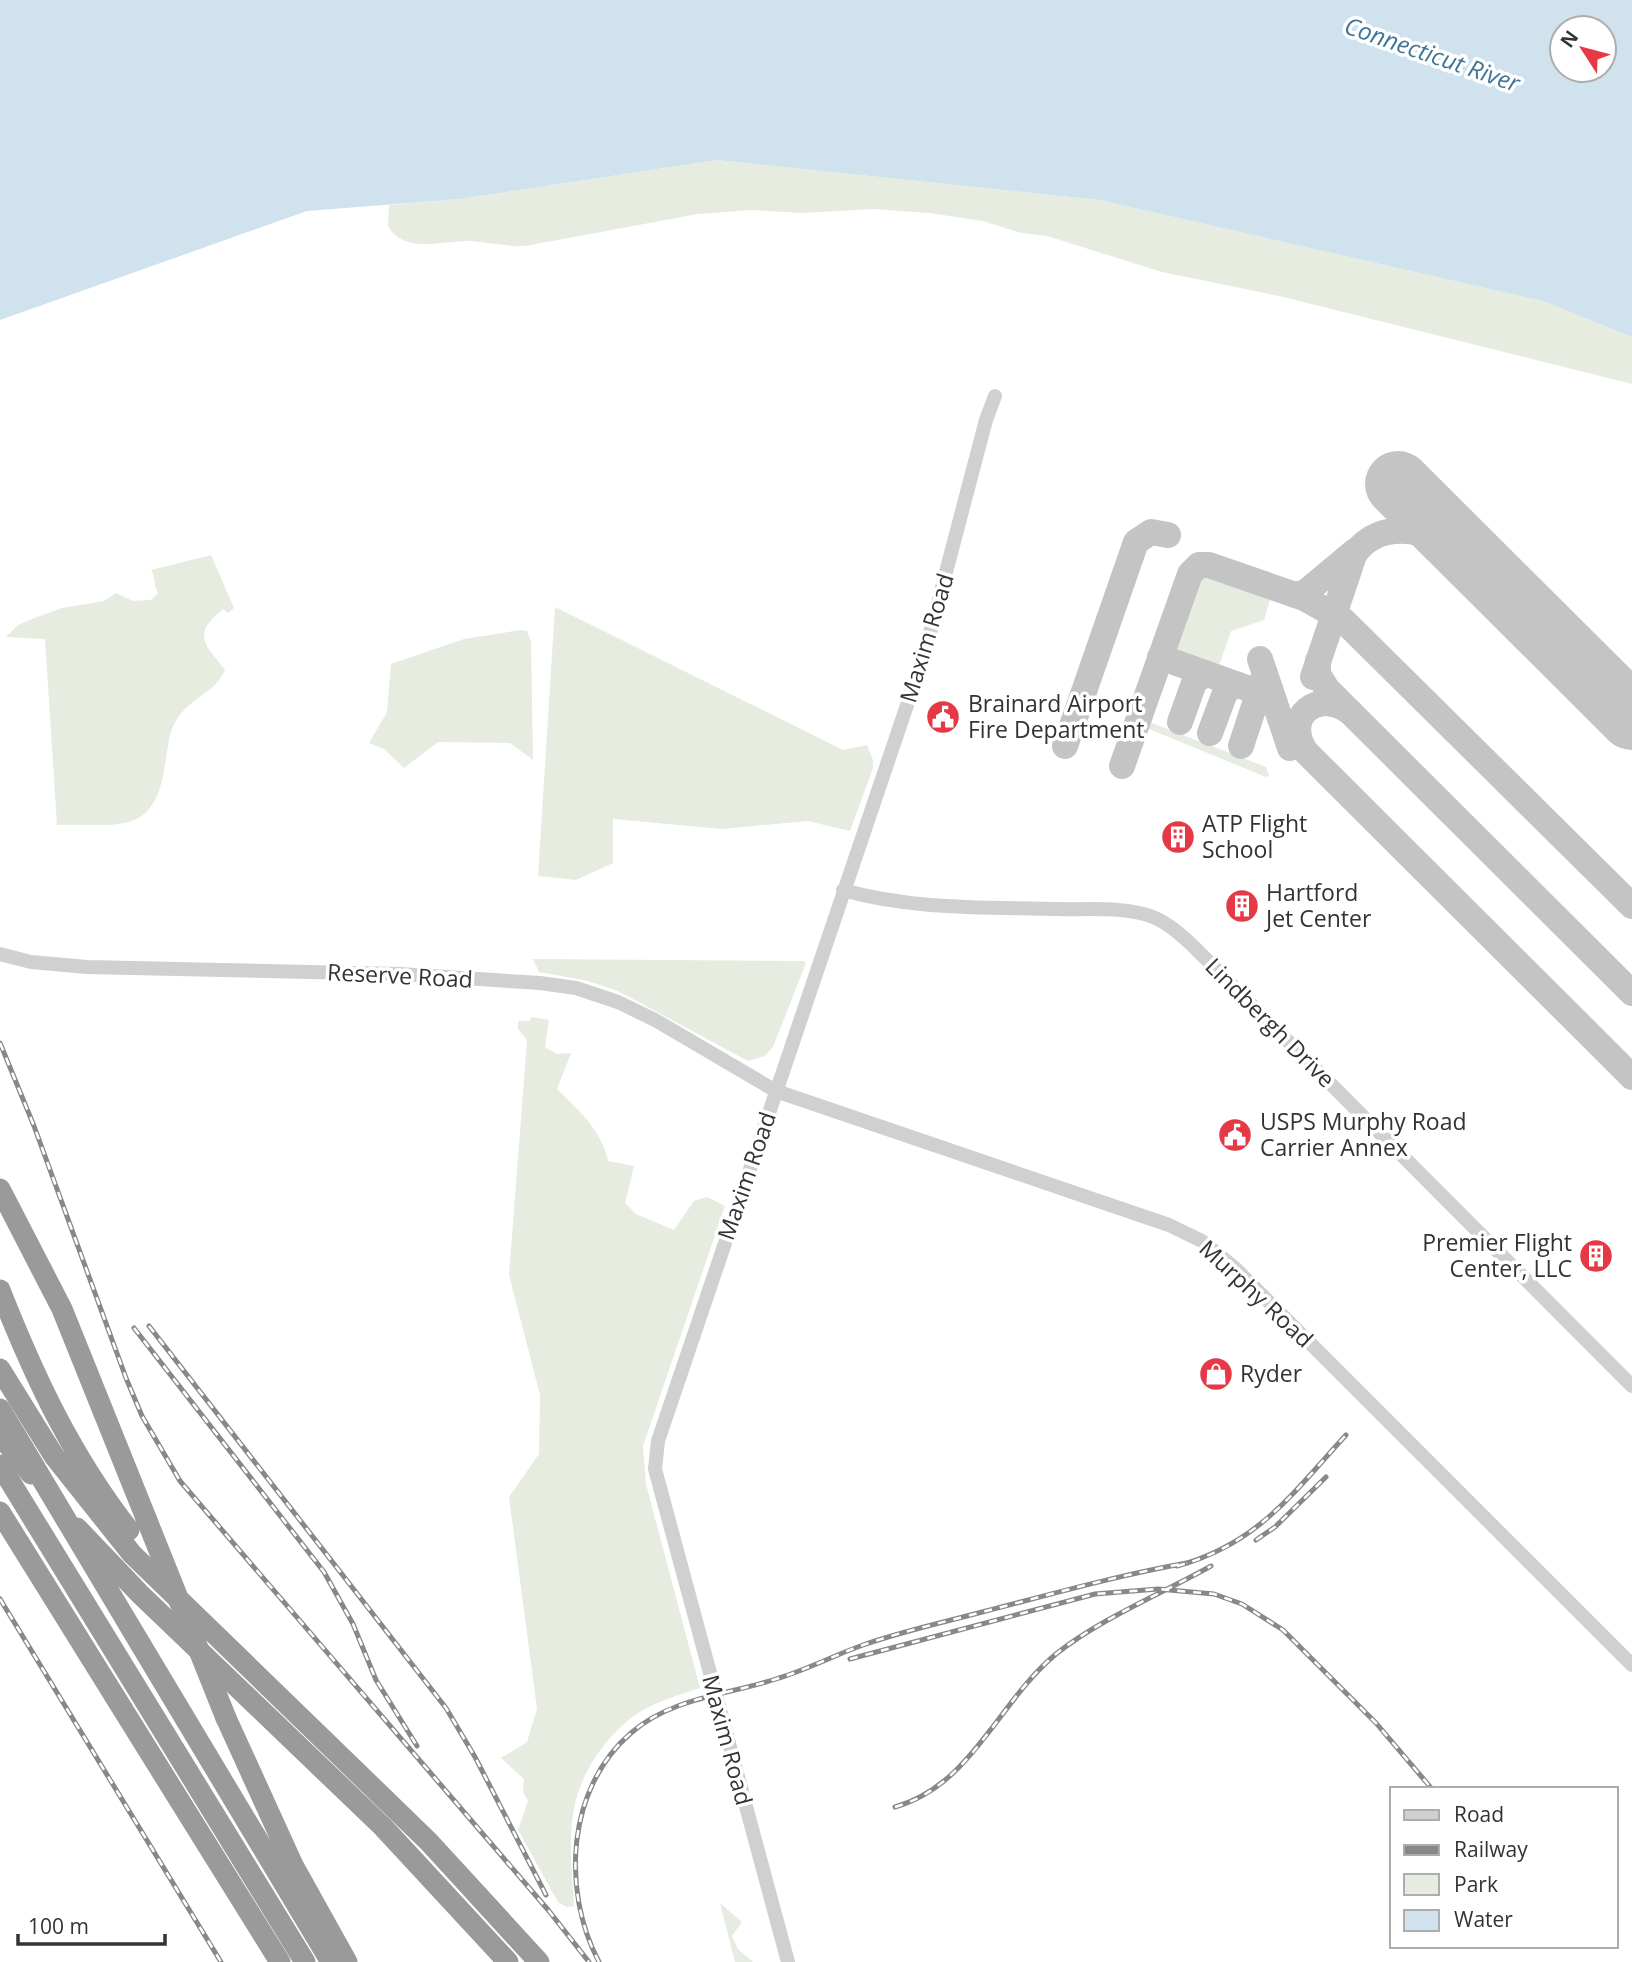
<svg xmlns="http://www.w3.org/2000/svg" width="1632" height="1962" font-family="'Open Sans',sans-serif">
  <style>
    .green { fill: #e6ecdf }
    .water { fill: #cfe2ee; fill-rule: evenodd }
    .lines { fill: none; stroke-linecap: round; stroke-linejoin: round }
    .taxiway { stroke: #c4c4c4; stroke-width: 26 }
    .runway { stroke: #c4c4c4; stroke-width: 66 }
    .minor { stroke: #d0d0d0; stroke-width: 14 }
    .highway { stroke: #9a9a9a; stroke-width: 21 }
    .rail-casing { stroke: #888; stroke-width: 5 }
    .rail { stroke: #fff; stroke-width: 2.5; stroke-dasharray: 8; stroke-linecap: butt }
    .highway-bridge { stroke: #9a9a9a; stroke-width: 21 }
    .labels { text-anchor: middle; stroke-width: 7; stroke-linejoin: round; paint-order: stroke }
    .street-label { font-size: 23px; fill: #333; stroke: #fff }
    .poi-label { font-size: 23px; fill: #333; stroke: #fff; text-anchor: start }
    .water-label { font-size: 24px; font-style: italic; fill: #3f7597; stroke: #fff }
  </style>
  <rect width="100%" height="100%" fill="#fff"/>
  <!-- green -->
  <g class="green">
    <path d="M717 160 1099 200 1543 301 1632 337V384L1279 296 1162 272 1047 236 1021 233 983 221 929 213 873 209 803 213 751 210 698 214 525 246C506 247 489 242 470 241 444 240 404 255 388 226L389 205 460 199Z"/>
    <path d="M211 555 234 608 228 613 223 609C191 635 205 644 225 670 216 692 190 698 177 719 168 732 168 750 165 765 154 838 118 823 57 825L45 639 6 637 18 625 32 619 62 608 104 601 116 593 133 601 151 600 158 593C153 585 156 578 151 570Z"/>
    <polygon points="1207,576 1271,596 1264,620 1231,631 1216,674 1178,661 1171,653 1193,588"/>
    <polygon points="555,607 843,750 867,745 873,760 873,768 850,831 808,821 722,829 613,819 613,863 576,880 538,876"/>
    <polygon points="521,630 527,631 531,642 533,760 510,743 438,742 404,768 384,749 369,743 387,712 391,664 464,639"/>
    <polygon points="1149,722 1266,767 1269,775 1266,777 1149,729"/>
    <polygon points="533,959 804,961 806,963 773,1047 765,1056 748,1061 618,991 588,981 539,972"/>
    <path d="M532 1017 549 1020 545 1047 557 1054 571 1053 557 1089C579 1111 601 1129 608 1161L634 1166 625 1203 636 1214 674 1230 694 1201 707 1197 725 1206 643 1446 646 1484 700 1688C679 1695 658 1701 640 1712 609 1731 580 1773 574 1809 568 1840 572 1875 574 1906L567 1907 558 1902 518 1830 528 1801 523 1792 524 1779 501 1758 527 1742 537 1709 509 1497 539 1454 540 1395 509 1275 527 1040 518 1029V1021H529Z"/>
    <polygon points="720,1903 742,1922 732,1936 738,1949 753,1962 735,1962"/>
  </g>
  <!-- water -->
  <path class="water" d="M0 0H1632V337L1543 301 1099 200 717 160 460 199 307 211 0 320ZM1562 28H1604V70H1562Z"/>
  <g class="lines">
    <!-- taxiway -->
    <g class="taxiway">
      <polyline points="1295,595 1306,592 1355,551"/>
      <polyline points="1160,657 1269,696 1273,701"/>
      <polyline points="1260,659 1290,748"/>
      <polyline points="1318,661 1318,674 1327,689 1632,993"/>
      <path d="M1313 677 1354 555C1381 514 1438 533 1469 555"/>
      <path d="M1350 712C1318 688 1282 717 1306 752L1632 1077"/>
      <polyline points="1180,722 1195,680 1207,674"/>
      <polyline points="1210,733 1226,690 1238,685"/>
      <polyline points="1065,746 1136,542 1151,532 1168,535"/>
      <polyline points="1241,746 1264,676"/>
      <polyline points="1122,766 1190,574 1199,565 1209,565 1304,598 1343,620 1632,906"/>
    </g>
    <!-- runway -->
    <polyline class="runway" points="1398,484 1632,717"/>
    <!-- minor -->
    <g class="minor">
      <path d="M843 890C913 910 986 907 1057 909 1088 910 1124 906 1153 917 1168 923 1181 935 1192 945L1632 1386"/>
      <polyline points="0,954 31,962 87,967 400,974 540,983 576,988 618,1002 655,1020 776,1091 1169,1225 1202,1241 1236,1269 1632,1665"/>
      <polyline points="788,1962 655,1469 658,1441 925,652 986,420 995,396"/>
    </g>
    <!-- highway -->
    <g class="highway">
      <polyline points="0,1189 62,1309 146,1518"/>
      <path d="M0 1290C34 1376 71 1456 129 1530"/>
      <polyline points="0,1369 54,1456 132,1554 429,1842 539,1962"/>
      <polyline points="0,1435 31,1474"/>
      <polyline points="0,1465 305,1962"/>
      <polyline points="0,1512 280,1962"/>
      <polyline points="77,1528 140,1594 383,1827 508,1962"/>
      <polyline points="141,1645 331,1962"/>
      <polyline points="226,1718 293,1865 347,1962"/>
    </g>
    <!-- rail casing -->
    <g class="rail-casing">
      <g id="rail">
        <polyline points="0,1043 34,1126 126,1378 142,1416 180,1481 549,1911 589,1962"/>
        <polyline points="149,1326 446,1708 475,1757 546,1895"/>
        <polyline points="134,1328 324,1572 353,1624 376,1680 417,1746"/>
        <polyline points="1256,1540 1275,1527 1326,1477"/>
        <path d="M1177 1566C1258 1544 1292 1494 1346 1435"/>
        <polyline points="0,1599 221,1962"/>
        <polyline points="850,1659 1095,1594 1158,1589 1214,1594 1242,1604 1283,1630 1376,1723 1432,1789"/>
        <path d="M895 1807C972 1785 998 1702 1056 1654 1100 1619 1161 1594 1211 1566"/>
        <path d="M599 1962C561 1890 567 1788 631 1733 672 1697 729 1695 779 1678 808 1669 835 1655 863 1645 903 1631 945 1622 986 1611 1052 1594 1119 1575 1187 1563"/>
      </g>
    </g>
    <!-- rail -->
    <use href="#rail" class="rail"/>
    <!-- highway-bridge -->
    <g class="highway-bridge">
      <polyline points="0,1409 141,1645"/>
      <polyline points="146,1518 226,1718"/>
    </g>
  </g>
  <!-- icons -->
  <defs>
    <g id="civic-disc" transform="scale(1.75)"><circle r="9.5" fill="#e63946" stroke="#fff"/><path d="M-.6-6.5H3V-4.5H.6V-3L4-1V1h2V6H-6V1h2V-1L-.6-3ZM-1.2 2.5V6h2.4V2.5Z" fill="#fff"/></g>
    <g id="building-disc" transform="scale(1.75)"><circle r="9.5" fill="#e63946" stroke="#fff"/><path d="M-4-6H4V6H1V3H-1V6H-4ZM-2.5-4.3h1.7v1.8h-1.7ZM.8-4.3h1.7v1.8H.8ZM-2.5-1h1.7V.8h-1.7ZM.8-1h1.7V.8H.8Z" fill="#fff"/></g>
    <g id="shop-disc" transform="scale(1.75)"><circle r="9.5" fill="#e63946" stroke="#fff"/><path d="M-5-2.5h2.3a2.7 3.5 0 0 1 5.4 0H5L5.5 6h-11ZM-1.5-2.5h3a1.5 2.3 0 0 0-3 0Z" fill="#fff"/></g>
  </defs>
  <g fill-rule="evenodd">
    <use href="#civic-disc" x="943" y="717"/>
    <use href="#building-disc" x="1178" y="837"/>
    <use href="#building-disc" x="1242" y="906"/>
    <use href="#civic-disc" x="1235" y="1135"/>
    <use href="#building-disc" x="1596" y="1256"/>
    <use href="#shop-disc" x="1216" y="1374"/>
  </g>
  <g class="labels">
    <!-- street labels -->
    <g class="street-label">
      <text transform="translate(927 638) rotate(-73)" y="8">Maxim Road</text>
      <text transform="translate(400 976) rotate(3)" y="8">Reserve Road</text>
      <text transform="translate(1270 1023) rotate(45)" y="8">Lindbergh Drive</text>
      <text transform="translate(747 1176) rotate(-71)" y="8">Maxim Road</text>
      <text transform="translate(1256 1294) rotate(43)" y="8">Murphy Road</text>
      <text transform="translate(727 1740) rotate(75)" y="8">Maxim Road</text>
    </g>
    <!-- poi labels -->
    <g class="poi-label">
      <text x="968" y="712">Brainard Airport<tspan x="968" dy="26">Fire Department</tspan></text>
      <text x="1202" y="832">ATP Flight<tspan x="1202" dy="26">School</tspan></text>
      <text x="1266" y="901">Hartford<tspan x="1266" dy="26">Jet Center</tspan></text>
      <text x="1260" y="1130">USPS Murphy Road<tspan x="1260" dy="26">Carrier Annex</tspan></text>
      <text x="1572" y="1251" text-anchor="end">Premier Flight<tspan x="1572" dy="26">Center, LLC</tspan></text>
      <text x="1240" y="1382">Ryder</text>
    </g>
    <!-- water labels -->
    <g class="water-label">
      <text transform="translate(1432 55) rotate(19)" y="8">Connecticut River</text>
    </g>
  </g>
  <!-- legend -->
  <rect x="1390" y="1787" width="228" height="161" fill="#ffffff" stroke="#adadad" stroke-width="2"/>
  <rect x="1404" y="1810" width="35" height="10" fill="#d0d0d0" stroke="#adadad" stroke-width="2"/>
  <text x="1454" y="1822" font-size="21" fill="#333333">Road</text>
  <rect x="1404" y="1845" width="35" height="10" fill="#888888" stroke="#adadad" stroke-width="2"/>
  <text x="1454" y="1857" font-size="21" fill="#333333">Railway</text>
  <rect x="1404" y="1874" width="35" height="21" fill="#e6ecdf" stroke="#adadad" stroke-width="2"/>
  <text x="1454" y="1892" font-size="21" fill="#333333">Park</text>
  <rect x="1404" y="1910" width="35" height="21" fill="#cfe2ee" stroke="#adadad" stroke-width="2"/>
  <text x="1454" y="1927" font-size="21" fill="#333333">Water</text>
  <!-- north arrow -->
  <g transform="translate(1583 49) rotate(306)"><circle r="33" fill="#ffffff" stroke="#adadad" stroke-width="2"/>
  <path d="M0-5L12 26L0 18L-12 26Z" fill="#e63946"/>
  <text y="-10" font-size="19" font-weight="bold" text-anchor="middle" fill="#333333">N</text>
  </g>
  <!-- scale -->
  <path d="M18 1934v10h147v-10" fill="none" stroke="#333333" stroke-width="3.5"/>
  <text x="28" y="1934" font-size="21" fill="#333333" stroke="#ffffff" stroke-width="5" paint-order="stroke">100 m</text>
</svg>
